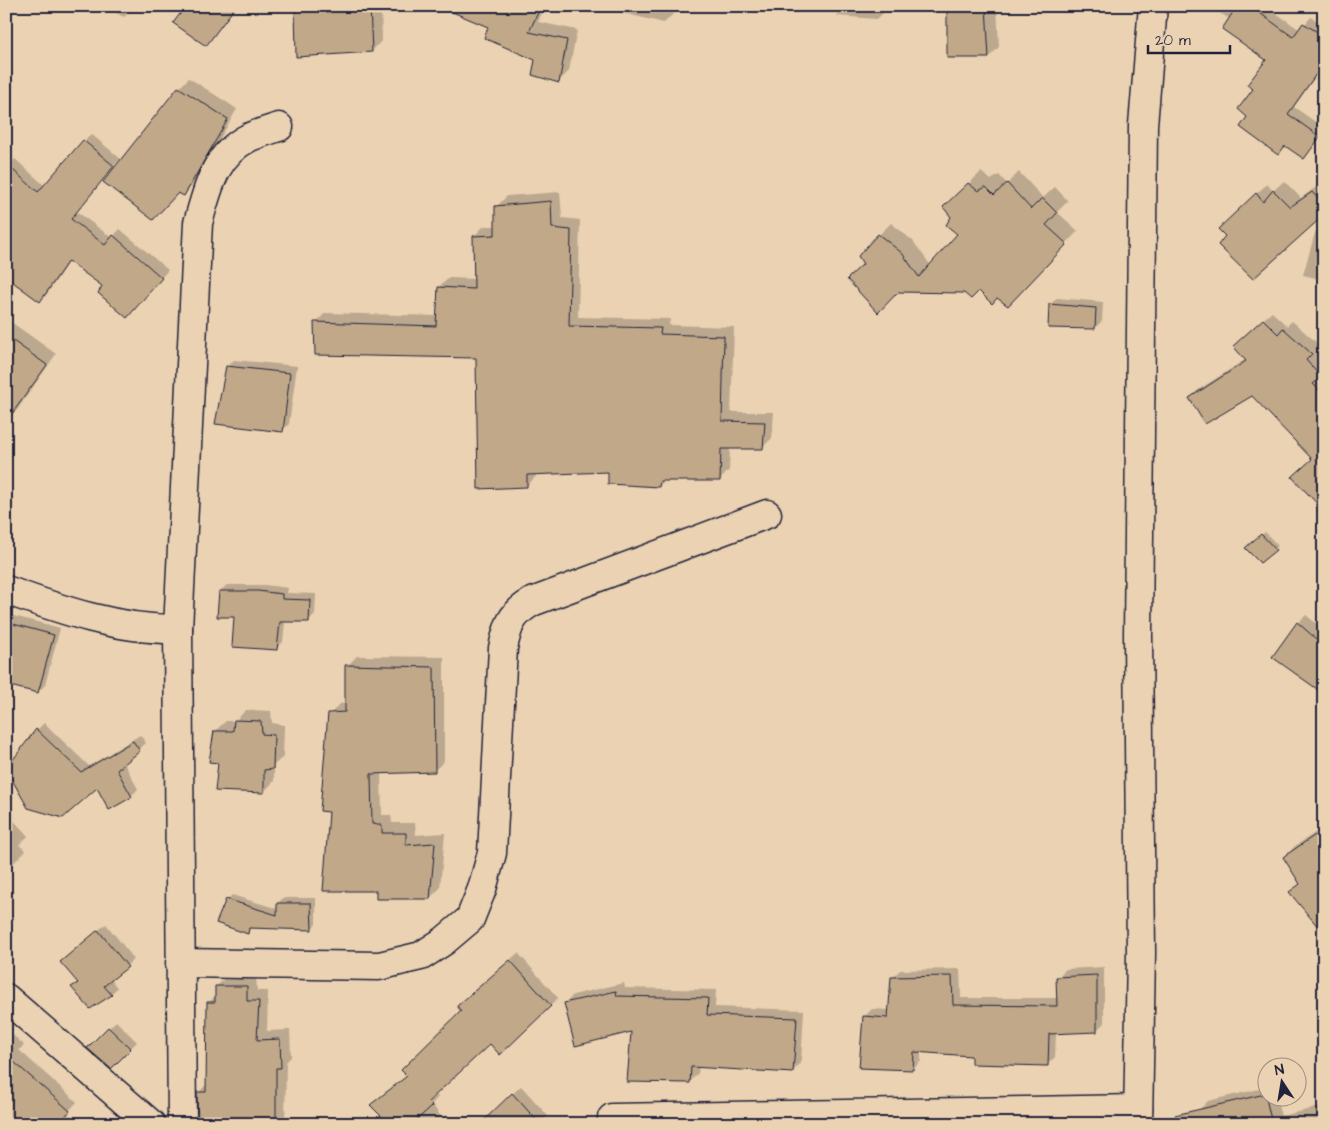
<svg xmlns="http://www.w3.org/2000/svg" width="1330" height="1130" font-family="'Architects Daughter',sans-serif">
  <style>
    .shadow { fill: #0003 }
    .building { fill: #c0a888; stroke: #22223b }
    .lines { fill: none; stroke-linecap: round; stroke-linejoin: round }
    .minor-casing { stroke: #22223b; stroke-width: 31 }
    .tertiary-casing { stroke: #22223b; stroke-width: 31 }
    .minor { stroke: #ead2b2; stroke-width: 28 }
    .tertiary { stroke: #ead2b2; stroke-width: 28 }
  </style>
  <rect width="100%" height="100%" fill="#ead2b2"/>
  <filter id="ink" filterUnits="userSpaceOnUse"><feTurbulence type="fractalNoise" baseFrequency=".02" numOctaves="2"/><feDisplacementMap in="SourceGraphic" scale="10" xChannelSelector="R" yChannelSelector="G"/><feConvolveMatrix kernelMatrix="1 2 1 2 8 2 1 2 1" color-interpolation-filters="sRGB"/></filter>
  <g filter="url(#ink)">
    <!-- shadow -->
    <g class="shadow">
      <polygon points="80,6 95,6 89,12"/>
      <polygon points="104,6 135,6 124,17"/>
      <polygon points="188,6 236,6 206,45"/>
      <polygon points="296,6 381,6 382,40 372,51"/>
      <polygon points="458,6 545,6 538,22 577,30 569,71 559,81 537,59"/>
      <polygon points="675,6 673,14 664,23 599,7"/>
      <polygon points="838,6 884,6 883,13 877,19 837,16"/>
      <polygon points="948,6 997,6 999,47 989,57"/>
      <polygon points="1226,6 1266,6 1300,30 1311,17 1324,25 1324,73 1320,70 1294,107 1324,128 1324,132 1304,157 1286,145 1278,153 1248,117 1255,89 1267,60 1230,19 1220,13"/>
      <polygon points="189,78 237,109 193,185 184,195 119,160 76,211 112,238 120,229 168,270 134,309 69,261 47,294 40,300 6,168 15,159 45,186 91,134 122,160 179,88"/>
      <polygon points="981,172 991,180 999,175 1007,184 1019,172 1043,198 1055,187 1068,201 1057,212 1078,231 1019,292 998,296 979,290 964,292 864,263 879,235 891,223 913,241 931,266 959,234 953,217 945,207"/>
      <polygon points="1284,181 1301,198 1323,182 1324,213 1226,236 1230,218 1267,184 1273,191"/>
      <polygon points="560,192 562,218 580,220 578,317 670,319 669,325 734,327 731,412 774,412 772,438 762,448 730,448 729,470 720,480 665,480 659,486 610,470 536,473 536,476 527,486 477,357 316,323 325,313 438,316 439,287 449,278 475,279 474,236 484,226 496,226 497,206 507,196"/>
      <polygon points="1322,226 1324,226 1324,280 1303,275 1315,233"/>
      <polygon points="1057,298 1103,302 1102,321 1095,328 1050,305"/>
      <polygon points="1272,312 1287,326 1292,321 1324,349 1324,509 1313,458 1252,395 1190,398 1198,390 1246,359 1242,338"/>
      <polygon points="11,322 56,354 17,410 6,420 6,327"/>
      <polygon points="234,360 297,366 289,424 282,431 227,367"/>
      <polygon points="1265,532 1278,546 1260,561 1247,548"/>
      <polygon points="227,585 265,585 288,588 287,593 316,594 315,614 308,621 285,621 283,642 277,648 236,616 220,591"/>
      <polygon points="6,614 60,628 45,685 38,692 6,684"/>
      <polygon points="1306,615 1324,630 1324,693 1298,623"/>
      <polygon points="357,656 444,657 444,761 434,771 381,772 382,815 391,815 392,823 415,823 416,835 445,833 440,888 430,898 377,890 330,810 330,714 340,704 346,703 347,666"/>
      <polygon points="246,710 271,711 272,723 284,725 283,757 274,765 274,781 264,792 219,762 215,731 226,721 235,721"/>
      <polygon points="44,723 89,766 140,735 146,743 124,763 138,789 131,796 98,786 62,816 37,730"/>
      <polygon points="6,812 28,836 19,845 26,851 6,870"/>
      <polygon points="1324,827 1324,923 1291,892 1301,883 1285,857 1295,846"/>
      <polygon points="232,895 278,909 278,903 283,898 316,898 316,924 311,929 252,927 247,932 227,900"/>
      <polygon points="106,924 134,959 111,979 117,988 111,994 73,987 78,981 68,955"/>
      <polygon points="518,953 558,998 500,1053 490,1042 435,1094 438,1097 432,1104 446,1124 390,1124 380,1097 408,1075 463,1011 466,998"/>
      <polygon points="1104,967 1104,1023 1096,1031 1056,1033 1055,1057 1047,1065 973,1055 921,1051 921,1061 913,1069 864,1017 872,1009 890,1010 892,978 900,970 960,969 961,998 1058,998 1058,977 1066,969"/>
      <polygon points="226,977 256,977 257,991 268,991 267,1031 290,1030 291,1057 286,1062 285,1124 199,1124 199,1092 208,1083 209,1003 216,995 216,987"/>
      <polygon points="624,983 625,988 716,990 715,1007 804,1010 801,1063 793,1071 699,1066 698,1073 690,1082 632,1030 565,1004 573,995"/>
      <polygon points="116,1021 137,1042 111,1067 89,1048"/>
      <polygon points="6,1029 24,1045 19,1050 77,1102 67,1113 76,1122 74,1124 6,1124"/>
      <polygon points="521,1086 548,1116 540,1124 481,1124"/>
      <polygon points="1268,1087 1268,1098 1276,1098 1281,1116 1324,1106 1324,1124 1202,1124 1199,1110 1208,1101"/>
    </g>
    <!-- building -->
    <g class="building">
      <polygon points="186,6 236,6 206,46 173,23"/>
      <polygon points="295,6 370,6 372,52 296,57"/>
      <polygon points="438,6 541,6 529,32 567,40 559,83 532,75 535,60 484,38 488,27"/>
      <polygon points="947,6 986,6 989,58 947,58"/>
      <polygon points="1237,6 1250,6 1293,37 1303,23 1324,36 1324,63 1288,114 1320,137 1304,159 1285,146 1278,155 1240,127 1247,117 1238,109 1253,89 1247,85 1266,60 1222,29"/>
      <polygon points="178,87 228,119 184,196 178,193 153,220 103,182"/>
      <polygon points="83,140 114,166 71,219 105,245 113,235 162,278 127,318 98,293 102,286 68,261 40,302 6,277 6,164 38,192"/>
      <polygon points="968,183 978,191 986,187 994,195 1007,183 1031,209 1042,198 1057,213 1046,225 1067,244 1008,306 997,298 992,304 979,291 971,299 964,293 898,292 878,313 847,279 863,264 858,256 878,234 902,253 919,277 957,234 946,225 951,217 943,207"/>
      <polygon points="1273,190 1290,207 1312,192 1324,205 1324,215 1253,279 1218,245 1225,236 1218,229 1256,193 1263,202"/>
      <polygon points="551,201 552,228 571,230 569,326 661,328 660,334 724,336 722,421 765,422 763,449 721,449 720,481 660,481 659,487 608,484 608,472 527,475 527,487 478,489 476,358 315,355 314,322 436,326 438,287 474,289 473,236 495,235 495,206"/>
      <polygon points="1049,304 1096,308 1095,329 1048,328"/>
      <polygon points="1263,319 1278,334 1283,328 1312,354 1306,360 1321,377 1313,384 1324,395 1324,511 1292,477 1312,459 1252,396 1205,424 1189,398 1246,361 1233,346"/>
      <polygon points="6,336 47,365 6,422"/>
      <polygon points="226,366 290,373 283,432 215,424"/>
      <polygon points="1261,534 1276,550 1260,563 1245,548"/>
      <polygon points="219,591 258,591 282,594 282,599 310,600 309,622 280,622 277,650 232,647 234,617 217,617"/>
      <polygon points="6,622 54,635 38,693 6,685"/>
      <polygon points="1297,622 1324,646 1324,694 1272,657"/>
      <polygon points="345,665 434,667 435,772 371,774 372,824 382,825 382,833 406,833 406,845 435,843 430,899 376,899 376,891 323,891 329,812 320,811 328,713 345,712"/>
      <polygon points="234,720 261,721 262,734 274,735 273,769 264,770 264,793 215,791 218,763 209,762 214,731 233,731"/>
      <polygon points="36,729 81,772 133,741 140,751 117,770 132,797 109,810 97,788 63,818 28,808 6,769"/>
      <polygon points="1324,829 1324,934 1289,892 1300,884 1283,857"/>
      <polygon points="226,899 277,915 277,903 311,903 312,930 249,928 248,934 216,923"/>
      <polygon points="98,930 128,967 104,986 112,995 90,1009 71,987 78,983 60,962"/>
      <polygon points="510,960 551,1006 500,1055 490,1044 428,1102 432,1106 412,1124 389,1124 370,1105 407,1076 401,1070 461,1011 457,1006"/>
      <polygon points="1097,975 1097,1032 1049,1034 1048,1066 971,1064 971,1056 914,1052 913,1070 859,1068 863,1016 888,1018 891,977 952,976 953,1005 1057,1006 1056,977"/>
      <polygon points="215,986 247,986 247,1001 259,1001 257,1040 280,1039 281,1068 276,1068 276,1124 198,1124 197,1092 206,1092 207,1002 215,1002"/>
      <polygon points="616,991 617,996 708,998 707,1015 797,1018 793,1073 691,1067 690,1083 627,1082 631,1032 575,1046 564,1003"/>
      <polygon points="108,1027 131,1049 111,1069 87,1048"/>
      <polygon points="6,1055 70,1111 58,1124 6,1124"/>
      <polygon points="512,1093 540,1124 480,1124"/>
      <polygon points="1265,1094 1272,1124 1176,1124 1175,1115"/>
    </g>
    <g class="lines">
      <!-- minor casing -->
      <g class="minor-casing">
        <g id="minor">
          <path d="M6 590C61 610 119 630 178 629"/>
          <path d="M180 963 379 966 421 956 444 941 470 919 482 889 492 853 503 648C508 625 511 614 532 602L767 514"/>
          <polyline points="6,998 151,1124"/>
          <polyline points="612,1118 1138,1109"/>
          <path d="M182 1124 178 629 198 223C208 188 214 155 250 137 259 133 270 130 279 127"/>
        </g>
      </g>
      <!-- tertiary casing -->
      <g class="tertiary-casing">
        <polyline id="tertiary" points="1138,1124 1141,953 1138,636 1143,125 1153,6"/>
      </g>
      <!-- minor -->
      <use href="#minor" class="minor"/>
      <!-- tertiary -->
      <use href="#tertiary" class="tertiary"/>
    </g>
  </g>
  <!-- margin -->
  <rect width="1330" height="1130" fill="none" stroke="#ead2b2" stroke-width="25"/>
  <rect x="12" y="12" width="1305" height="1105" fill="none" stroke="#22223b" stroke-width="2" filter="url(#ink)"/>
  <!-- north arrow -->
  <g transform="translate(1282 1082) rotate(348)"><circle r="24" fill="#ead2b2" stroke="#9a8c82"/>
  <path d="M0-4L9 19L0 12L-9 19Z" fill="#22223b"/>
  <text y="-8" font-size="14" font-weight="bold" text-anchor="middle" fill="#22223b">N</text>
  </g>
  <!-- scale -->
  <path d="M1148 45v8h82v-8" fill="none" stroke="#22223b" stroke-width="2.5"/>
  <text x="1155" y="45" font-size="15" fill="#22223b" stroke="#ead2b2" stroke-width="4" paint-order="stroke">20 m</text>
</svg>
